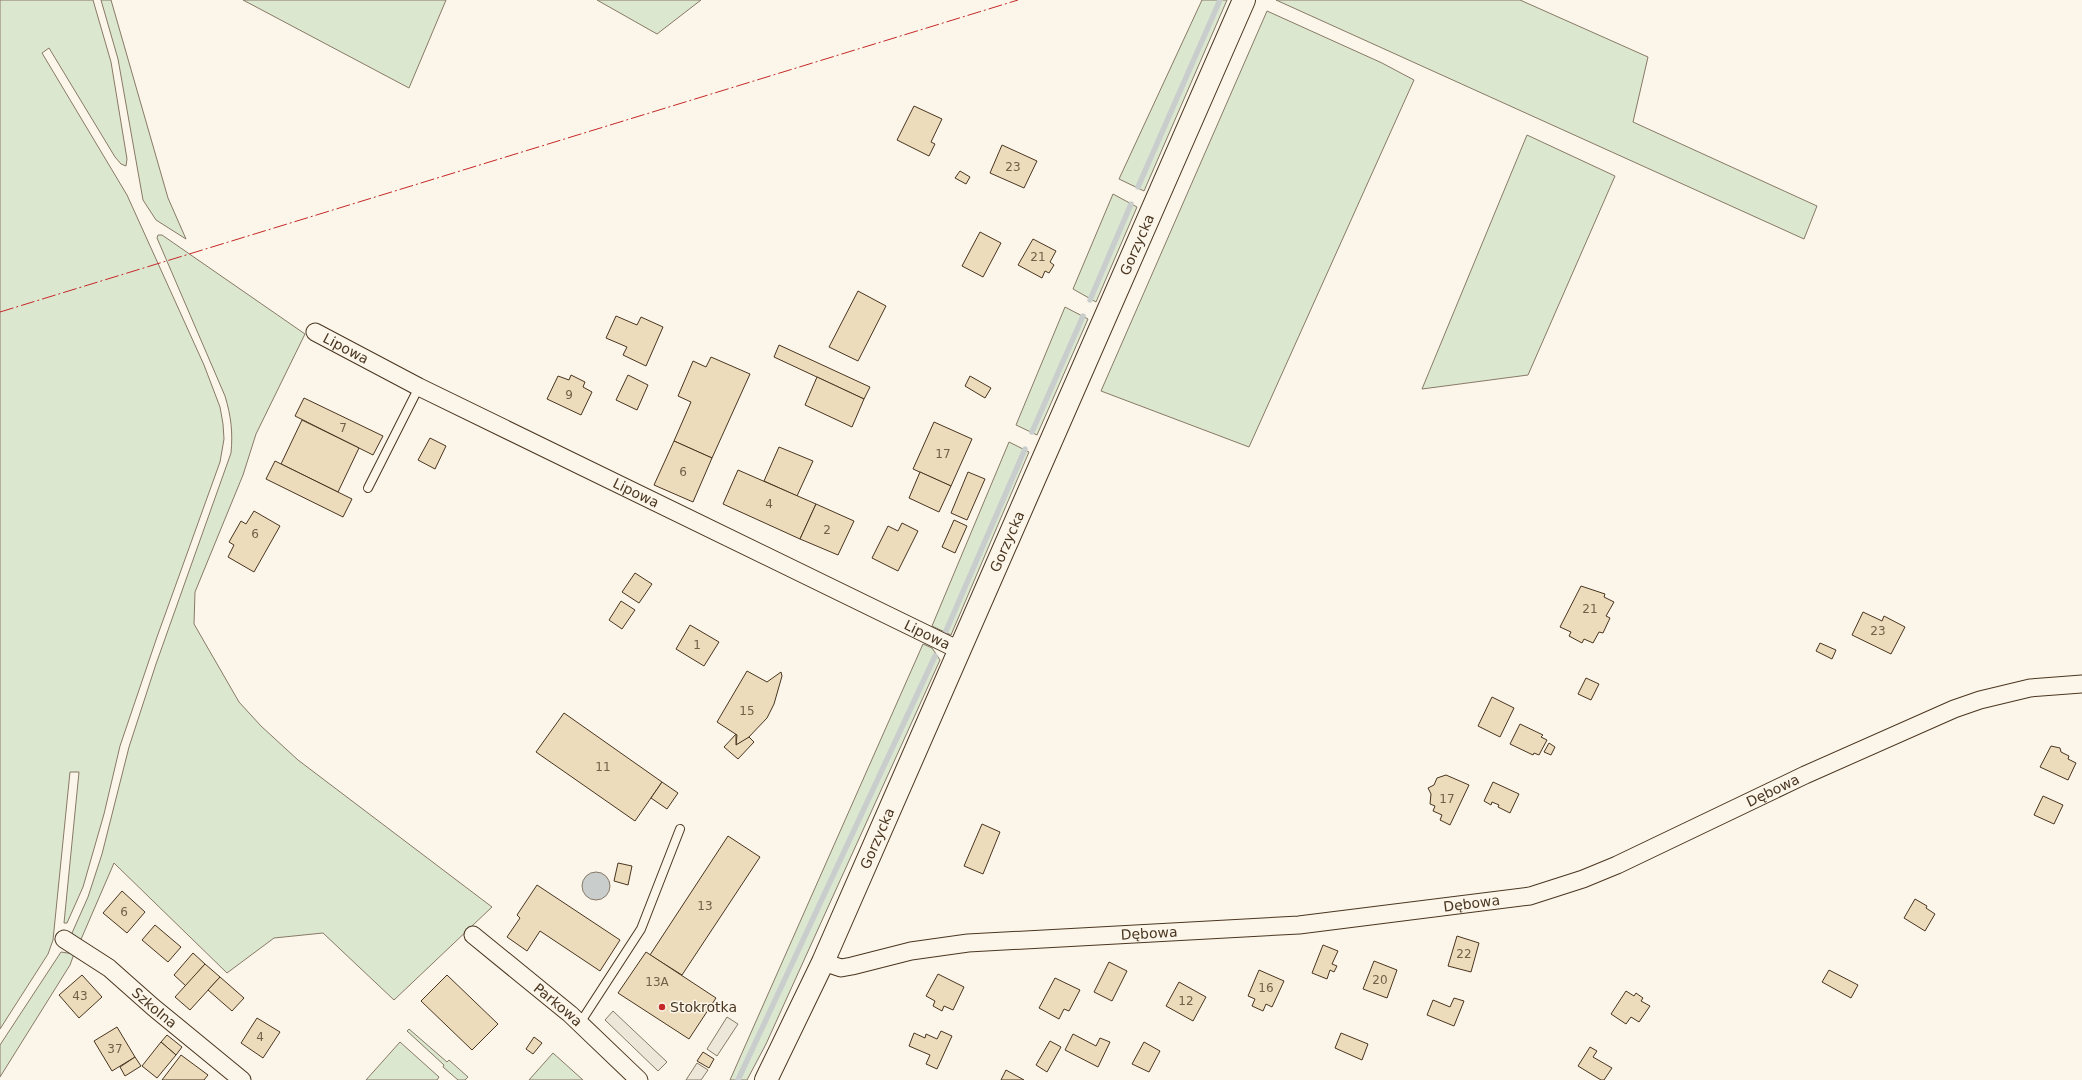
<svg xmlns="http://www.w3.org/2000/svg" width="2082" height="1080" font-family="'DejaVu Sans',sans-serif">
  <style>
    .green { fill: #dce7d0; stroke: #887966 }
    .parking { fill: #ede7d9; stroke: #887966 }
    .water { fill: #c9cecd; stroke: #887966 }
    .lines { fill: none; stroke-linecap: round; stroke-linejoin: round }
    .stream { stroke: #c9cecd; stroke-width: 5.5 }
    .building { fill: #ecdcbc; stroke: #4a3520 }
    .service-casing { stroke: #4a3520; stroke-width: 10 }
    .minor-casing { stroke: #4a3520; stroke-width: 19 }
    .primary-casing { stroke: #4a3520; stroke-width: 24 }
    .service { stroke: #fbf6e9; stroke-width: 8 }
    .minor { stroke: #fbf6e9; stroke-width: 17 }
    .primary { stroke: #fbf6e9; stroke-width: 22 }
    .power { stroke: #c62828; stroke-width: 1; stroke-dasharray: 14 3 2 3; stroke-linecap: butt }
    .poi-dot { fill: #c62828; stroke: #fbf6e9; stroke-width: 1.5 }
    .labels { text-anchor: middle; stroke-width: 3; stroke-linejoin: round; paint-order: stroke }
    .number-label { font-size: 12px; fill: #725f47 }
    .street-label { font-size: 14px; fill: #4a3520; stroke: #fbf6e9 }
    .poi-label { font-size: 14px; fill: #4a3520; stroke: #fbf6e9; text-anchor: start }
  </style>
  <rect width="100%" height="100%" fill="#fbf6e9"/>
  <!-- green -->
  <g class="green">
    <polygon points="0,0 93,0 111,62 127,159 126,166 121,164 115,157 49,48 42,53 127,195 204,365 220,407 223,424 224,439 220,462 157,637 120,746 104,814 83,887 67,923 64,923 79,772 70,772 53,940 48,954 0,1029"/>
    <polygon points="101,0 111,0 168,198 186,239 156,220 143,200 118,59"/>
    <polygon points="243,0 446,0 409,88"/>
    <polygon points="597,0 701,0 657,34"/>
    <polygon points="1202,0 1227,0 1144,191 1119,179"/>
    <polygon points="1276,0 1520,0 1648,57 1633,122 1817,206 1804,239"/>
    <polygon points="1267,11 1382,63 1414,80 1249,447 1101,391"/>
    <polygon points="1527,135 1615,176 1528,375 1422,389"/>
    <polygon points="1113,194 1137,207 1096,302 1073,289"/>
    <path d="M158 235H162L305 334 256 434 243 475 195 592 194 624 239 702 261 726 298 760 492 907 394 1000 323 933 274 938 227 973 114 863 79 944 74 942 72 933 88 897 102 854 129 747 156 664 231 453C233 432 231 416 225 396L157 238Z"/>
    <polygon points="1065,307 1088,319 1037,435 1016,425"/>
    <polygon points="1009,442 1029,452 951,635 932,626"/>
    <polygon points="923,644 932,648 940,660 766,1044 747,1080 730,1080"/>
    <polygon points="61,952 74,954 70,965 0,1077 0,1045"/>
    <polygon points="409,1029 447,1062 449,1060 468,1077 465,1080 458,1080 443,1067 444,1065 407,1031"/>
    <polygon points="400,1042 439,1077 437,1080 366,1080"/>
    <polygon points="553,1053 583,1080 529,1080"/>
  </g>
  <!-- parking -->
  <g class="parking">
    <polygon points="613,1011 667,1062 658,1071 605,1020"/>
    <polygon points="727,1017 738,1024 717,1056 707,1049"/>
    <polygon points="697,1063 708,1070 701,1080 686,1080"/>
  </g>
  <!-- water -->
  <circle class="water" cx="596" cy="886" r="14"/>
  <g class="lines">
    <!-- stream -->
    <g class="stream">
      <polyline points="1138,187 1220,0"/>
      <polyline points="1090,300 1131,204"/>
      <polyline points="1032,432 1083,316"/>
      <polyline points="946,631 1025,449"/>
      <polyline points="738,1080 935,656"/>
    </g>
  </g>
  <!-- building -->
  <g class="building">
    <polygon points="914,106 942,119 931,142 935,144 929,156 897,140"/>
    <polygon points="1002,145 1037,161 1024,188 990,173"/>
    <polygon points="960,171 970,177 966,184 955,178"/>
    <polygon points="980,232 1001,243 983,277 962,266"/>
    <polygon points="1033,239 1056,251 1050,262 1054,265 1049,273 1045,271 1042,278 1018,265"/>
    <polygon points="858,291 886,306 858,361 829,347"/>
    <polygon points="616,316 637,325 641,317 663,327 646,366 623,355 627,347 606,338"/>
    <polygon points="779,345 870,387 864,399 774,357"/>
    <polygon points="711,357 750,374 712,458 674,441 691,402 678,396 693,361 706,367"/>
    <polygon points="571,375 585,382 583,387 592,392 581,415 547,399 558,376 569,380"/>
    <polygon points="628,375 648,385 637,410 616,400"/>
    <polygon points="970,376 991,388 985,398 965,386"/>
    <polygon points="817,377 864,399 852,427 805,405"/>
    <polygon points="304,398 383,436 373,455 295,416"/>
    <polygon points="302,420 359,448 338,492 281,464"/>
    <polygon points="934,422 972,439 951,486 913,469"/>
    <polygon points="430,438 446,446 435,469 418,460"/>
    <polygon points="674,441 712,458 693,502 654,485"/>
    <polygon points="779,447 813,461 797,496 764,481"/>
    <polygon points="275,461 352,499 343,517 266,479"/>
    <polygon points="738,470 816,504 800,539 723,504"/>
    <polygon points="920,472 951,486 939,512 909,498"/>
    <polygon points="968,472 985,479 967,520 951,513"/>
    <polygon points="816,504 854,521 838,555 800,539"/>
    <polygon points="254,511 280,526 254,572 228,557 234,545 229,542 241,521 246,524"/>
    <polygon points="954,520 967,526 955,553 942,547"/>
    <polygon points="902,523 918,531 898,571 872,558 888,526 898,531"/>
    <polygon points="635,573 652,584 639,603 622,592"/>
    <polygon points="1581,586 1605,594 1604,597 1614,602 1606,616 1610,618 1603,633 1599,632 1593,643 1584,639 1582,643 1569,636 1571,632 1560,627"/>
    <polygon points="621,601 635,610 622,629 609,620"/>
    <polygon points="1863,612 1882,621 1884,616 1905,627 1891,654 1852,635"/>
    <polygon points="690,625 719,642 704,666 676,649"/>
    <polygon points="1820,643 1836,650 1832,659 1816,651"/>
    <polygon points="747,671 767,682 781,672 782,676 774,704 767,718 747,739 736,745 737,735 717,722"/>
    <polygon points="1586,678 1599,684 1591,700 1578,694"/>
    <polygon points="1492,697 1514,708 1500,737 1478,726"/>
    <polygon points="564,713 662,782 635,821 536,752"/>
    <polygon points="1520,724 1543,735 1541,737 1547,740 1539,755 1534,753 1533,755 1510,744"/>
    <polygon points="736,734 736,745 749,737 754,742 738,759 724,747"/>
    <polygon points="1549,743 1555,747 1551,755 1544,752"/>
    <polygon points="2051,746 2060,748 2061,752 2069,756 2068,759 2076,763 2068,780 2040,767"/>
    <polygon points="1446,775 1469,785 1450,825 1440,820 1442,815 1433,811 1435,806 1430,804 1431,794 1428,788 1434,785 1437,778"/>
    <polygon points="662,782 678,793 667,809 651,798"/>
    <polygon points="1493,782 1519,794 1510,813 1498,807 1499,805 1492,802 1491,805 1484,801"/>
    <polygon points="2043,796 2063,805 2054,824 2034,815"/>
    <polygon points="982,824 1000,832 983,874 964,866"/>
    <polygon points="728,836 760,857 682,975 650,955"/>
    <polygon points="618,863 632,866 628,885 614,881"/>
    <polygon points="537,885 620,940 600,971 540,931 527,951 507,937 520,918 517,915"/>
    <polygon points="122,891 145,912 127,933 103,913"/>
    <polygon points="1915,899 1927,906 1926,908 1935,914 1925,931 1904,918"/>
    <polygon points="155,925 181,947 168,962 142,940"/>
    <polygon points="1457,936 1479,943 1471,972 1448,966"/>
    <polygon points="1323,945 1338,951 1332,964 1337,966 1334,972 1330,970 1327,979 1312,973"/>
    <polygon points="646,952 716,998 689,1039 618,993"/>
    <polygon points="193,953 205,964 186,986 174,975"/>
    <polygon points="1374,961 1397,970 1387,998 1363,989"/>
    <polygon points="1109,962 1127,971 1112,1001 1094,992"/>
    <polygon points="205,964 220,977 190,1010 175,997"/>
    <polygon points="1259,970 1284,981 1272,1007 1266,1004 1263,1011 1252,1006 1255,999 1248,996"/>
    <polygon points="1829,970 1858,985 1851,998 1822,982"/>
    <polygon points="938,974 964,987 953,1010 944,1006 942,1011 933,1006 935,1001 926,996"/>
    <polygon points="82,975 102,997 79,1018 59,995"/>
    <polygon points="447,975 498,1024 472,1050 421,1001"/>
    <polygon points="220,977 244,998 232,1011 208,990"/>
    <polygon points="1055,978 1080,990 1069,1011 1064,1009 1059,1019 1039,1008"/>
    <polygon points="1179,982 1206,997 1193,1021 1166,1006"/>
    <polygon points="1626,991 1634,996 1636,993 1643,998 1641,1001 1650,1006 1639,1022 1631,1017 1626,1024 1611,1014"/>
    <polygon points="1454,998 1464,1001 1454,1026 1427,1015 1433,1000 1450,1007"/>
    <polygon points="257,1018 280,1032 263,1058 241,1043"/>
    <polygon points="117,1027 135,1057 112,1071 94,1041"/>
    <polygon points="941,1031 952,1036 937,1069 926,1064 930,1055 909,1046 914,1033 925,1038 926,1034 937,1039"/>
    <polygon points="1341,1033 1368,1044 1362,1060 1335,1048"/>
    <polygon points="1073,1034 1096,1046 1100,1038 1110,1042 1098,1067 1065,1050"/>
    <polygon points="167,1035 182,1047 176,1055 161,1042"/>
    <polygon points="534,1037 542,1043 533,1054 526,1049"/>
    <polygon points="1050,1041 1061,1047 1047,1072 1036,1065"/>
    <polygon points="161,1042 176,1055 157,1078 142,1066"/>
    <polygon points="1144,1042 1160,1051 1149,1072 1132,1064"/>
    <polygon points="1590,1047 1597,1051 1593,1057 1612,1068 1604,1080 1601,1080 1578,1066"/>
    <polygon points="703,1052 714,1059 709,1068 697,1061"/>
    <polygon points="181,1055 208,1075 204,1080 162,1080"/>
    <polygon points="135,1057 141,1066 125,1076 120,1067"/>
    <polygon points="1006,1070 1024,1080 1001,1080"/>
  </g>
  <g class="lines">
    <!-- service casing -->
    <g class="service-casing">
      <g id="service">
        <polyline points="368,488 419,387"/>
        <polyline points="580,1023 641,929 680,829"/>
      </g>
    </g>
    <!-- minor casing -->
    <g class="minor-casing">
      <g id="minor">
        <path id="s1" d="M315 332 419 387 959 650"/>
        <path id="s2" d="M473 935 570 1014 639 1080"/>
        <path id="s3" d="M64 939 109 968 153 1007 242 1080"/>
        <path id="s4" d="M823 962 841 968 852 966 911 951 968 943 1299 925 1530 896 1583 879 1617 865 1805 775 1954 709 1980 700 2030 688 2082 684"/>
      </g>
    </g>
    <!-- primary casing -->
    <g class="primary-casing">
      <g id="primary">
        <path id="s5" d="M766 1080 823 962 1244 0"/>
      </g>
    </g>
    <!-- service -->
    <use href="#service" class="service"/>
    <!-- minor -->
    <use href="#minor" class="minor"/>
    <!-- primary -->
    <use href="#primary" class="primary"/>
    <!-- power -->
    <polyline class="power" points="0,312 1018,0"/>
  </g>
  <!-- markers -->
  <circle class="poi-dot" cx="662" cy="1007" r="4"/>
  <g class="labels">
    <!-- number labels -->
    <g class="number-label">
      <text x="1013" y="171">23</text>
      <text x="1038" y="261">21</text>
      <text x="569" y="399">9</text>
      <text x="343" y="432">7</text>
      <text x="943" y="458">17</text>
      <text x="683" y="476">6</text>
      <text x="769" y="508">4</text>
      <text x="827" y="534">2</text>
      <text x="255" y="538">6</text>
      <text x="1590" y="613">21</text>
      <text x="1878" y="635">23</text>
      <text x="697" y="649">1</text>
      <text x="747" y="715">15</text>
      <text x="603" y="771">11</text>
      <text x="1447" y="803">17</text>
      <text x="705" y="910">13</text>
      <text x="124" y="916">6</text>
      <text x="1464" y="958">22</text>
      <text x="1380" y="984">20</text>
      <text x="657" y="986">13A</text>
      <text x="1266" y="992">16</text>
      <text x="80" y="1000">43</text>
      <text x="1186" y="1005">12</text>
      <text x="260" y="1041">4</text>
      <text x="115" y="1053">37</text>
    </g>
    <!-- street labels -->
    <g class="street-label">
      <text dy="5" stroke="none"><textPath href="#s5" startOffset="914">Gorzycka</textPath></text>
      <text dy="5" stroke="none"><textPath href="#s1" startOffset="35">Lipowa</textPath></text>
      <text dy="5" stroke="none"><textPath href="#s1" startOffset="359">Lipowa</textPath></text>
      <text dy="5" stroke="none"><textPath href="#s5" startOffset="590">Gorzycka</textPath></text>
      <text dy="5" stroke="none"><textPath href="#s1" startOffset="683">Lipowa</textPath></text>
      <text dy="5" stroke="none"><textPath href="#s4" startOffset="978">Dębowa</textPath></text>
      <text dy="5" stroke="none"><textPath href="#s5" startOffset="266">Gorzycka</textPath></text>
      <text dy="5" stroke="none"><textPath href="#s4" startOffset="654">Dębowa</textPath></text>
      <text dy="5" stroke="none"><textPath href="#s4" startOffset="330">Dębowa</textPath></text>
      <text dy="5" stroke="none"><textPath href="#s2" startOffset="110">Parkowa</textPath></text>
      <text dy="5" stroke="none"><textPath href="#s3" startOffset="114">Szkolna</textPath></text>
    </g>
    <!-- poi labels -->
    <g class="poi-label">
      <text x="670" y="1012">Stokrotka</text>
    </g>
  </g>
</svg>
